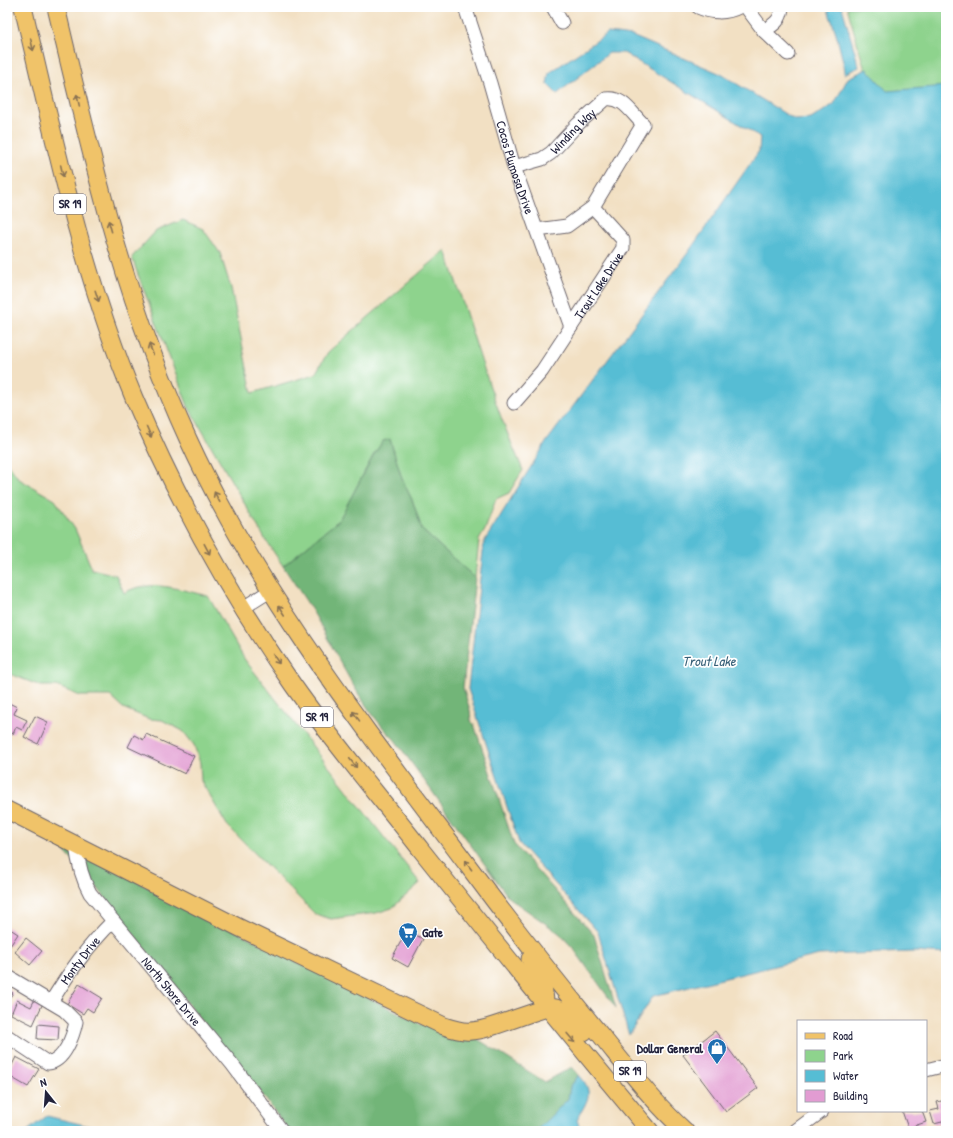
<svg xmlns="http://www.w3.org/2000/svg" width="953" height="1138" font-family="'Patrick Hand',sans-serif">
  <style>
    .green { fill: #8ed38d; stroke: #587a64 }
    .forest { fill: #72b578; stroke: #4a6c5a }
    .water { fill: #56bdd4; stroke: #3c7088 }
    .building { fill: #e29cd2 }
    .lines { fill: none; stroke-linecap: round; stroke-linejoin: round }
    .minor-casing { stroke: #6b646b; stroke-width: 15 }
    .major-casing { stroke: #6b646b; stroke-width: 19 }
    .minor { stroke: #fff; stroke-width: 13 }
    .major { stroke: #f0c369; stroke-width: 17 }
    .oneway { stroke: #897252 }
    .labels { text-anchor: middle; stroke-width: 3.5; stroke-linejoin: round; paint-order: stroke }
    .shield { fill: #fff; stroke: #646476; stroke-width: 1 }
    .shield-label { font-size: 12px; font-weight: bold; fill: #22223b }
    .street-label { font-size: 13px; fill: #22223b; stroke: #fff }
    .poi-label { font-size: 13px; font-weight: bold; fill: #22223b; stroke: #fff; text-anchor: start }
    .water-label { font-size: 14px; font-style: italic; fill: #376078; stroke: #fff }
  </style>
  <rect width="100%" height="100%" fill="#fff"/>
  <filter id="ink" filterUnits="userSpaceOnUse"><feTurbulence type="fractalNoise" baseFrequency=".025" numOctaves="2"/><feDisplacementMap in="SourceGraphic" scale="8" xChannelSelector="R" yChannelSelector="G"/><feConvolveMatrix kernelMatrix="1 2 1 2 8 2 1 2 1" color-interpolation-filters="sRGB"/></filter>
  <filter id="wash" filterUnits="userSpaceOnUse"><feTurbulence type="fractalNoise" baseFrequency=".012" numOctaves="4" result="noise"/><feDisplacementMap in="SourceGraphic" scale="16" xChannelSelector="R" yChannelSelector="G"/><feGaussianBlur stdDeviation="0.9" result="paint"/><feColorMatrix in="noise" values="0 0 0 0 0 0 0 0 0 0 0 0 0 0 0 0 0 1.4 0 .05"/><feComposite in="paint" operator="in"/></filter>
  <g filter="url(#wash)">
    <rect width="100%" height="100%" fill="#f2e0c3"/>
    <!-- green -->
    <g class="green">
      <polygon points="847,7 946,7 946,353"/>
      <path d="M183 220 203 229 220 253 231 288 252 393 315 374 328 352 446 250C470 324 491 400 523 470L509 493 496 499 485 530 479 540 475 578 422 530 413 502 402 479 390 440 383 441 373 456 339 520 283 566 265 539 188 406 137 272 132 257 156 231Z"/>
      <path d="M7 463 19 479 55 500 75 529 92 569 116 575 124 593C150 578 181 590 208 596L245 660 420 883 392 908 376 913 331 919 315 914 227 825 201 781 200 763 194 745 183 731 162 720 149 719 123 708 110 696H80L56 686H41L7 673Z"/>
    </g>
    <!-- forest -->
    <g class="forest">
      <path d="M390 439 402 479 413 502 422 530 475 578 463 688 470 710 471 721 474 724 514 844 594 935 616 1008 573 948 559 933 509 898 395 740C359 706 338 655 313 612 304 597 293 582 283 566L339 520 373 456 383 441Z"/>
      <polygon points="54,840 421,1024 476,1038 545,1082 572,1067 579,1075 570,1087 569,1099 536,1131 289,1131 231,1052 221,1046 96,886"/>
    </g>
    <!-- water -->
    <g class="water">
      <polygon points="827,7 842,7 859,67 844,74 845,70 836,33"/>
      <polygon points="608,33 632,36 721,74 795,120 811,119 834,104 848,78 867,69 887,91 946,86 946,954 914,952 819,955 653,996 629,1035 598,932 519,843 468,689 484,542 547,441 687,254 759,151 760,137 624,53 609,53 557,94 547,84 549,73"/>
      <path d="M579 1075C596 1094 586 1101 577 1120L581 1131H536L568 1099 570 1087Z"/>
      <polygon points="47,1116 109,1131 27,1131"/>
    </g>
    <g id="blocks">
      <!-- building -->
      <g class="building">
        <polygon points="7,702 17,707 14,714 27,720 22,730 16,727 13,734 7,731"/>
        <polygon points="35,716 48,722 38,744 24,737"/>
        <polygon points="146,734 194,756 185,774 128,747 134,735 144,740"/>
        <polygon points="7,927 18,934 10,946 7,944"/>
        <polygon points="407,930 423,939 408,967 392,958"/>
        <polygon points="26,938 42,951 30,965 15,952"/>
        <polygon points="79,984 102,998 93,1012 87,1008 83,1014 67,1004"/>
        <polygon points="7,989 13,993 7,1001"/>
        <polygon points="35,999 43,1003 33,1025 11,1014 17,1000 31,1007"/>
        <polygon points="38,1024 59,1026 58,1040 37,1039"/>
        <polygon points="715,1031 758,1088 726,1112 683,1055"/>
        <polygon points="16,1057 39,1069 28,1087 7,1075"/>
        <polygon points="946,1100 946,1121 934,1124 930,1111 939,1109 937,1102"/>
        <polygon points="902,1111 922,1111 926,1122 908,1128"/>
      </g>
    </g>
  </g>
  <g filter="url(#ink)">
    <use href="#blocks" fill-opacity="0" stroke="#6b646b" stroke-width="1"/>
    <g class="lines">
      <!-- minor casing -->
      <g class="minor-casing">
        <g id="minor">
          <path id="s1" d="M465 7 490 83 514 167 571 327"/>
          <polyline points="553,7 562,23"/>
          <path d="M698 7C711 13 726 14 739 7"/>
          <polyline points="746,7 764,31 788,54"/>
          <path d="M764 31C775 24 781 20 782 7"/>
          <path id="s2" d="M514 167 542 159 551 153 578 124 606 99C623 96 632 114 643 124L593 207 567 226 537 230"/>
          <path id="s3" d="M514 403 542 371 623 248V240L593 207"/>
          <polyline points="243,608 270,591"/>
          <path id="s4" d="M76 845C78 862 81 877 90 893L232 1064 282 1131"/>
          <path d="M7 976 64 1010 76 1022C73 1036 64 1062 48 1063L7 1036"/>
          <path id="s5" d="M51 1002C70 971 87 947 113 921"/>
          <polyline points="926,1070 946,1065"/>
          <polyline points="795,1131 822,1111"/>
        </g>
      </g>
      <!-- major casing -->
      <g class="major-casing">
        <g id="major">
          <path d="M23 7C54 139 82 273 134 398 177 499 230 595 293 685 333 742 379 796 422 851 497 945 572 1039 650 1131"/>
          <path d="M56 7C91 156 124 300 188 439 260 596 366 730 469 867 512 925 557 982 603 1038 629 1070 654 1103 685 1131"/>
          <path d="M7 810 240 928 444 1026C453 1029 462 1032 471 1031 490 1031 546 1004 556 1008 568 1012 576 1023 584 1032"/>
          <polyline points="530,959 543,985 546,1008"/>
        </g>
      </g>
      <!-- minor -->
      <use href="#minor" class="minor"/>
      <!-- major -->
      <use href="#major" class="major"/>
    </g>
    <!-- one-way arrows -->
    <defs><path id="oneway-shaft" d="M-6 0H5M1.5-3L5.5 0L1.5 3" fill="none" stroke-width="1.6" stroke-linecap="round" stroke-linejoin="round"/></defs>
    <g class="oneway">
      <use href="#oneway-shaft" transform="translate(32 45) rotate(77)"/>
      <use href="#oneway-shaft" transform="translate(78 100) rotate(-103)"/>
      <use href="#oneway-shaft" transform="translate(62 171) rotate(77)"/>
      <use href="#oneway-shaft" transform="translate(110 226) rotate(-106)"/>
      <use href="#oneway-shaft" transform="translate(97 296) rotate(72)"/>
      <use href="#oneway-shaft" transform="translate(151 349) rotate(-112)"/>
      <use href="#oneway-shaft" transform="translate(149 432) rotate(66)"/>
      <use href="#oneway-shaft" transform="translate(217 497) rotate(-118)"/>
      <use href="#oneway-shaft" transform="translate(207 549) rotate(62)"/>
      <use href="#oneway-shaft" transform="translate(282 610) rotate(-123)"/>
      <use href="#oneway-shaft" transform="translate(276 659) rotate(56)"/>
      <use href="#oneway-shaft" transform="translate(356 716) rotate(-126)"/>
      <use href="#oneway-shaft" transform="translate(353 763) rotate(52)"/>
      <use href="#oneway-shaft" transform="translate(468 865) rotate(-127)"/>
      <use href="#oneway-shaft" transform="translate(571 1038) rotate(50)"/>
    </g>
  </g>
  <!-- icons -->
  <defs>
    <g id="supermarket-pin" transform="scale(1)"><path d="M0 17L-7.5 6A9.5 9.5 0 1 1 7.5 6Z" fill="#1f6fb2" stroke="#fff"/><path d="M-6-5.5h2.5l.6 2H6L4.5 2H-2.5L-4.4-4H-6ZM-1.5 3.2a1.3 1.3 0 1 0 .1 0ZM3 3.2a1.3 1.3 0 1 0 .1 0Z" fill="#fff"/></g>
    <g id="shop-pin" transform="scale(1)"><path d="M0 17L-7.5 6A9.5 9.5 0 1 1 7.5 6Z" fill="#1f6fb2" stroke="#fff"/><path d="M-5-2.5h2.3a2.7 3.5 0 0 1 5.4 0H5L5.5 6h-11ZM-1.5-2.5h3a1.5 2.3 0 0 0-3 0Z" fill="#fff"/></g>
  </defs>
  <g fill-rule="evenodd">
    <use href="#supermarket-pin" x="408" y="932"/>
    <use href="#shop-pin" x="717" y="1048"/>
  </g>
  <g class="labels">
    <!-- shield labels -->
    <g class="shield">
      <rect x="54" y="194" width="32" height="20" rx="3"/>
      <rect x="301" y="707" width="32" height="20" rx="3"/>
      <rect x="614" y="1061" width="32" height="20" rx="3"/>
    </g>
    <g class="shield-label">
      <text x="70" y="208">SR 19</text>
      <text x="317" y="721">SR 19</text>
      <text x="630" y="1075">SR 19</text>
    </g>
    <!-- street labels -->
    <g class="street-label">
      <text dy="5" stroke="none"><textPath href="#s2" startOffset="71">Winding Way</textPath></text>
      <text dy="5" stroke="none"><textPath href="#s1" startOffset="168">Cocos Plumosa Drive</textPath></text>
      <text dy="5" stroke="none"><textPath href="#s3" startOffset="145">Trout Lake Drive</textPath></text>
      <text dy="5" stroke="none"><textPath href="#s5" startOffset="51">Monty Drive</textPath></text>
      <text dy="5" stroke="none"><textPath href="#s4" startOffset="178">North Shore Drive</textPath></text>
    </g>
    <!-- poi labels -->
    <g class="poi-label">
      <text x="422" y="937">Gate</text>
      <text x="703" y="1053" text-anchor="end">Dollar General</text>
    </g>
    <!-- water labels -->
    <g class="water-label">
      <text x="709" y="666">Trout Lake</text>
    </g>
  </g>
  <!-- margin -->
  <rect width="953" height="1138" fill="none" stroke="#fff" stroke-width="24"/>
  <!-- legend -->
  <rect x="797" y="1020" width="130" height="92" fill="#ffffff" stroke="#a7a7b1"/>
  <rect x="805" y="1033" width="20" height="6" fill="#f0c369" stroke="#a7a7b1"/>
  <text x="833" y="1040" font-size="12" fill="#22223b">Road</text>
  <rect x="805" y="1050" width="20" height="12" fill="#8ed38d" stroke="#a7a7b1"/>
  <text x="833" y="1060" font-size="12" fill="#22223b">Park</text>
  <rect x="805" y="1070" width="20" height="12" fill="#56bdd4" stroke="#a7a7b1"/>
  <text x="833" y="1080" font-size="12" fill="#22223b">Water</text>
  <rect x="805" y="1090" width="20" height="12" fill="#e29cd2" stroke="#a7a7b1"/>
  <text x="833" y="1100" font-size="12" fill="#22223b">Building</text>
  <!-- north arrow -->
  <g transform="translate(46 1092) rotate(343)" stroke="#ffffff" stroke-width="3" paint-order="stroke">
  <path d="M0-3L7 15L0 10L-7 15Z" fill="#22223b"/>
  <text y="-6" font-size="11" font-weight="bold" text-anchor="middle" fill="#22223b">N</text>
  </g>
</svg>
